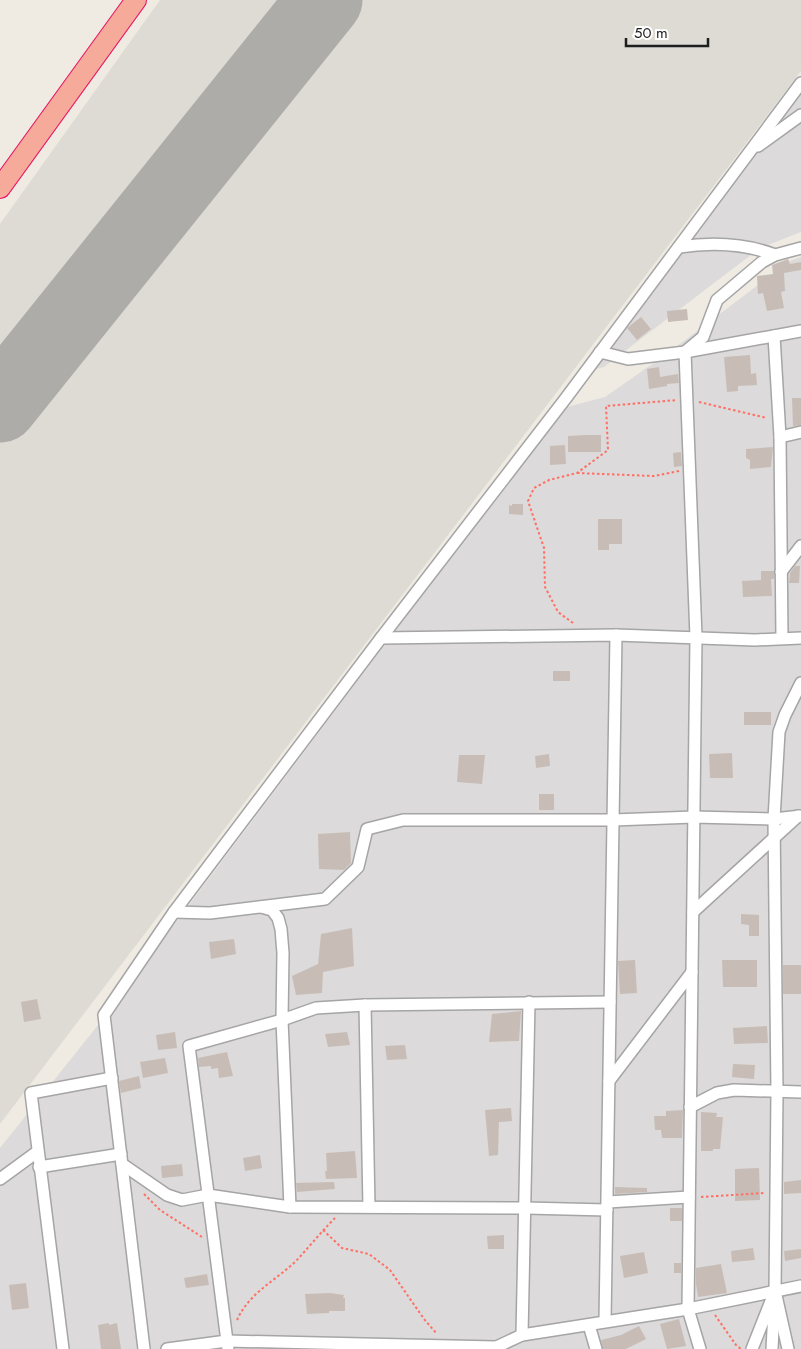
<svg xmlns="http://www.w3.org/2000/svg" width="801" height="1349" font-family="Jost,sans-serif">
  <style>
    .residential { fill: #dcdada }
    .airport { fill: #dedbd4 }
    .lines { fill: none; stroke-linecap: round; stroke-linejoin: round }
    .runway { stroke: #aeaca8; stroke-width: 75 }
    .building { fill: #c8bdb6 }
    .minor-casing { stroke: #a5a5a5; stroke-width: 14 }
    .trunk-casing { stroke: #e61765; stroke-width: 22 }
    .path { stroke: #ff6f64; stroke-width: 2; stroke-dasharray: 2.5 2.5; stroke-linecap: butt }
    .minor { stroke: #fff; stroke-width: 11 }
    .trunk { stroke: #f6aa9a; stroke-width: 20 }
  </style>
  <rect width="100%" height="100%" fill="#efebe3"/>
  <!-- residential -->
  <g class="residential">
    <polygon points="801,82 801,232 760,248 604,367 581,373"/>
    <polygon points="801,257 801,1349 0,1349 0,1148 110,1010 563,408 605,397 668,353 790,261"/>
  </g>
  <!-- airport -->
  <polygon class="airport" points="160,0 801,0 801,71 0,1124 0,224"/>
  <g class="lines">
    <!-- runway -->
    <polyline class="runway" points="0,405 325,0"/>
  </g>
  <!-- building -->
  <g class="building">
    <polygon points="788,259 790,264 801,262 801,270 784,273 785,291 781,292 784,308 767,311 763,293 758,294 757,276 773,274 772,265"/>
    <polygon points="687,309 688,320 668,322 667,311"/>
    <polygon points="641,317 651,329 637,340 627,328"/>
    <polygon points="750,355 751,374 756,373 757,385 738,386 738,391 727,392 724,357"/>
    <polygon points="659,367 660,377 678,374 679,383 667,384 667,386 649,389 647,369"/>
    <polygon points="792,398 801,398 801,425 793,426"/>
    <polygon points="585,435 601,435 601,452 568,452 568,436"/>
    <polygon points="565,445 566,464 550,465 550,446"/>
    <polygon points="773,447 771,467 750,469 750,460 746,458 746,449"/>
    <polygon points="681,452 682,466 674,467 673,453"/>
    <polygon points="512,504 523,504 523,515 509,514 509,505 512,506"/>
    <polygon points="598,519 622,519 622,544 609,544 609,550 598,550"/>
    <polygon points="795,566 800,566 799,583 789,583 790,573"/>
    <polygon points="761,571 774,571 774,579 771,579 772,596 743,597 742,581 761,580"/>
    <rect x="553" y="671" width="17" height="10"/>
    <rect x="744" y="712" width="27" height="13"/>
    <polygon points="732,753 733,778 710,778 709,754"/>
    <polygon points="549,754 550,766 536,768 535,756"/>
    <polygon points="459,755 485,755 482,784 457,782"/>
    <rect x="539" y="794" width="15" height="16"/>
    <polygon points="350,832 351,863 344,870 319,869 318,834"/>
    <polygon points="741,914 759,915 759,936 749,936 749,925 741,924"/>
    <polygon points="352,928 354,966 323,972 322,993 296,995 292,976 318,964 321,934"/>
    <polygon points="234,939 236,954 211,959 209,942"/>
    <polygon points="635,960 637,993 620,994 618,961"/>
    <polygon points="722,960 757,960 757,987 723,987"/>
    <rect x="783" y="965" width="18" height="29"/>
    <polygon points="37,999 41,1019 24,1022 21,1002"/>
    <polygon points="521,1011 519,1041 489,1042 492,1014"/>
    <polygon points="767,1026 768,1043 734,1044 733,1028"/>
    <polygon points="175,1032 177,1048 158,1050 156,1035"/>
    <polygon points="347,1032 350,1045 328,1047 325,1034"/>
    <polygon points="405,1045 407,1059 387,1060 385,1046"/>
    <polygon points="227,1052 233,1076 219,1078 218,1068 211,1069 211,1066 199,1067 198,1058"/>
    <polygon points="165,1058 168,1073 143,1078 140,1062"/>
    <polygon points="733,1064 755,1065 754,1079 732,1077"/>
    <polygon points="139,1076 141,1088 121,1093 119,1081"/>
    <polygon points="511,1108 512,1121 499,1122 498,1155 489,1156 485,1110"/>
    <polygon points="683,1110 682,1138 662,1138 661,1130 655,1130 654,1116 666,1116 666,1111"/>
    <polygon points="701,1112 717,1113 716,1117 723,1117 720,1149 713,1149 713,1151 701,1151"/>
    <polygon points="355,1151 357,1178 326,1179 325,1171 327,1171 326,1153"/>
    <polygon points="260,1155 262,1168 245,1171 243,1158"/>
    <polygon points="182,1164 183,1176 162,1178 161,1166"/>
    <polygon points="759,1168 760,1200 735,1201 735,1169"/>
    <polygon points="801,1180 801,1193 784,1194 784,1182"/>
    <polygon points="334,1182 335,1189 297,1192 296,1183"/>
    <polygon points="615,1187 647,1188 647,1192 615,1194"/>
    <rect x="670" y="1208" width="12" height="13"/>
    <polygon points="504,1235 504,1249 488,1249 487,1236"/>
    <polygon points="753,1248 755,1260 732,1262 731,1251"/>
    <polygon points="801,1249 801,1258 785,1261 784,1251"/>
    <polygon points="644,1252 648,1273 624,1278 620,1256"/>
    <rect x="674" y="1263" width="7" height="10"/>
    <polygon points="721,1264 727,1293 698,1297 696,1284 696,1268"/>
    <polygon points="207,1274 209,1285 186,1288 184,1278"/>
    <polygon points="26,1283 29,1308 12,1310 9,1285"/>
    <polygon points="330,1293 344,1295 343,1298 345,1298 345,1311 329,1311 329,1313 307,1314 305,1294"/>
    <polygon points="679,1319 686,1346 667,1349 660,1324"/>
    <polygon points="109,1323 109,1325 117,1323 121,1349 101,1349 98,1325"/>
    <polygon points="639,1326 646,1339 626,1349 603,1349 601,1340 621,1335"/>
  </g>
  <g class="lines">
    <!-- minor casing -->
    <g class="minor-casing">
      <g id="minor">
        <polyline points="758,146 801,115"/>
        <path d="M679 247C712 242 744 243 775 255"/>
        <polyline points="774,336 780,437 801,432"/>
        <polyline points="600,352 628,359 685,352 703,337 717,300 762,262 775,255 801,248"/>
        <polyline points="780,437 782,638"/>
        <polyline points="781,572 801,546"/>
        <polyline points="381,638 616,635 755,640 801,638"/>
        <polyline points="261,907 272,910 278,918 281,929 283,953 282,1020 290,1207"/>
        <polyline points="174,912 210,913 325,899 358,867 367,829 403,820 613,820 694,817 774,819 801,816"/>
        <polyline points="693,912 798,816"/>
        <polyline points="365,1005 369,1207"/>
        <polyline points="609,1081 692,972"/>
        <polyline points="690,1107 717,1093 734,1090 801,1092"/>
        <polyline points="122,1164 167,1195 182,1200 208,1195 290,1207 526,1208 607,1210"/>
        <polyline points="39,1167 121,1154"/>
        <polyline points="0,1179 37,1152"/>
        <polyline points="608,1202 689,1197"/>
        <polyline points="605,1321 616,635"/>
        <polyline points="589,1325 596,1349"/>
        <polyline points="522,1335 529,1002"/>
        <polyline points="63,1349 31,1093 112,1078"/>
        <polyline points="144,1349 104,1015 174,912 381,638 566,398 801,83"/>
        <polyline points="167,1349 227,1341 495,1347 496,1349"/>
        <polyline points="228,1349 189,1046 282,1020 316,1008 365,1005 610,1002"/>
        <polyline points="492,1349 522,1335 688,1309 801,1286"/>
        <polyline points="700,1349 688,1309 696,637 685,352 801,331"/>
        <polyline points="752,1349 775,1291 772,1349"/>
        <polyline points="788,1349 775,1291 777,1092 774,819 779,732 785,715 801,683"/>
      </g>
    </g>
    <!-- trunk casing -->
    <g class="trunk-casing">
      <polyline id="trunk" points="0,188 136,0"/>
    </g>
    <!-- path -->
    <g class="path">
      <polyline points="699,402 767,418"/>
      <polyline points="577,473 654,476 679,471"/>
      <polyline points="573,623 558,612 545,587 544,548 528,501 534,488 549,480 577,473 608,450 606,406 677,400"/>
      <polyline points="144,1194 160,1210 202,1237"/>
      <polyline points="701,1197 764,1193"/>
      <polyline points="323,1230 342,1248 369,1254 390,1270 424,1319 437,1334"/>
      <polyline points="715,1315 736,1345 741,1349"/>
      <path d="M237 1320C249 1293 275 1281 296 1261 309 1247 321 1232 335 1218"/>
    </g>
    <!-- minor -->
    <use href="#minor" class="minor"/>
    <!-- trunk -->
    <use href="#trunk" class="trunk"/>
  </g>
  <!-- scale -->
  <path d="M626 38v8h82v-8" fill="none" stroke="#1e1e1e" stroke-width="2.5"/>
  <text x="634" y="38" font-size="15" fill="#1e1e1e" stroke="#ffffff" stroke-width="4" paint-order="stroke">50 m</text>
</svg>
